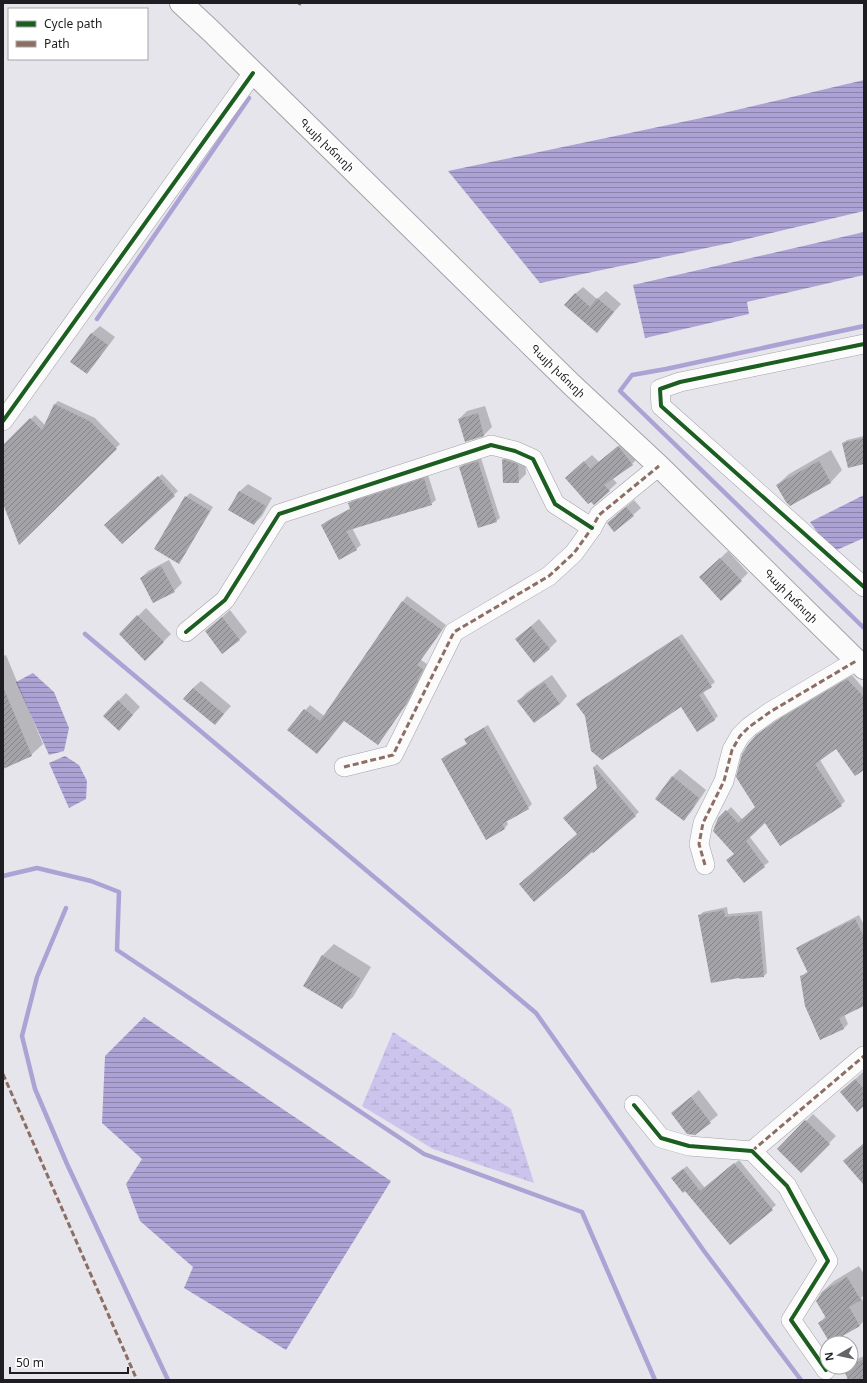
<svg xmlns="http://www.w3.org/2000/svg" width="867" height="1383" font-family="'Noto Sans','Noto Sans Armenian',sans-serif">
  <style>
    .wetland { fill: url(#wetland-marsh) }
    .water { fill: url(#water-rules) }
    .shadow { fill: #0003 }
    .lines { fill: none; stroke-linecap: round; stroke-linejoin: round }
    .stream { stroke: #ada2d4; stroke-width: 4.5 }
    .building { fill: url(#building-hatch) }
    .minor-casing { stroke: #a3a2a7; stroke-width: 20 }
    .major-casing { stroke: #a3a2a7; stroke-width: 24 }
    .minor { stroke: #fbfbfc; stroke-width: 19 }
    .major { stroke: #fbfbfc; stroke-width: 22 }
    .quiet { stroke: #8d6e63; stroke-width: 3; stroke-dasharray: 6 3; stroke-linecap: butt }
    .cycleway-casing { stroke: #fff; stroke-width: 6 }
    .cycleway { stroke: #1b5e20; stroke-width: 4 }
    .labels { text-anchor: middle; stroke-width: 4; stroke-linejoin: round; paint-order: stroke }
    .street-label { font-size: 11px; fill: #1e1e22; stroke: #fff }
  </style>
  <defs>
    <pattern id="wetland-marsh" width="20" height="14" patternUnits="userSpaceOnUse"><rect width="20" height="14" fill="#ccc4ed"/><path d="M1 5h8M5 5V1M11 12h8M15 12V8" fill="none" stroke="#afa8cb"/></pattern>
    <pattern id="water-rules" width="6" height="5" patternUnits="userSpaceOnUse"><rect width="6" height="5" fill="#ada2d4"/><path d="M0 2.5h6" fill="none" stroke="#8c83ac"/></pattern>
    <pattern id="building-hatch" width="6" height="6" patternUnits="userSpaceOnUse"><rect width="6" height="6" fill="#a4a4a8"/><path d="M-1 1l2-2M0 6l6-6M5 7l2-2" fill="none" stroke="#858588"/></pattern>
  </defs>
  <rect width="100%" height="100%" fill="#e6e5ec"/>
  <!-- wetland -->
  <polygon class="wetland" points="393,1032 511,1109 534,1183 433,1149 362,1106"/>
  <!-- water -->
  <g class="water">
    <polygon points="864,80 864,211 730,243 540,283 448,171 706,117"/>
    <polygon points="864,232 864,275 747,302 749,314 645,338 633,285"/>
    <polygon points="864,495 864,538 832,552 810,522"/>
    <polygon points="33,673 54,692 69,728 64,751 49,755 16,682"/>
    <polygon points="65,756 79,765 87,781 86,799 69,808 49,763"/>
    <polygon points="144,1017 391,1181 286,1350 184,1288 193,1267 140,1221 126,1184 142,1159 102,1123 105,1056"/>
  </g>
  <!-- shadow -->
  <g class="shadow">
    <polygon points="583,287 597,299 606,291 621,304 597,332 575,294"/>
    <polygon points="100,326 115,337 94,365 87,373 72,362 92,333"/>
    <polygon points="58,401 95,418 120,444 19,543 3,501 3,446 35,415 45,425 54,405"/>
    <polygon points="485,406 492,427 484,435 466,441 459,419 467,411"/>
    <polygon points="864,436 864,463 843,443 847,440"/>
    <polygon points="626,440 639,457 632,464 612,478 617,483 594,504 574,470 592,455 599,462"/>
    <polygon points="831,450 842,470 831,482 790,505 777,485 789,474"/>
    <polygon points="511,452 525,457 526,474 518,482 503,460"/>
    <polygon points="481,458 500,518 496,521 460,467 464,464"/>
    <polygon points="162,474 178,491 122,543 109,521"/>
    <polygon points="428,475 436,500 431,504 352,528 361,545 356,549 322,525 327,521 351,508 349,503 354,499"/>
    <polygon points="248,484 272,498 262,516 254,524 230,509 240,491"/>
    <polygon points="190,493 213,507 182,559 179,563 156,549 186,497"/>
    <polygon points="634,500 641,508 633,515 616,515"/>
    <polygon points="728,551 748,573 741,580 708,570"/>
    <polygon points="169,560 182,583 174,591 141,578 148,571"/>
    <polygon points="407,596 446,625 421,660 427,664 411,698 382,739 378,744 344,720 289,729 310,705 324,716 403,601"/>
    <polygon points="146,608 171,634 145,660 120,634"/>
    <polygon points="230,610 247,632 239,640 206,631"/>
    <polygon points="539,619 557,641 549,649 516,639"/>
    <polygon points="682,634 715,682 703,692 718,716 714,720 682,706 586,715 578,704 581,700"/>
    <polygon points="6,655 43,744 31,755 3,761 3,656"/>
    <polygon points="552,675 567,696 560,704 519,701 526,693"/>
    <polygon points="852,675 864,689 864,769 836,748 820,760 845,801 841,805 765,822 749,836 769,862 744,881 724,814 731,807 742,819 756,807 762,731 781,717"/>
    <polygon points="201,681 231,706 215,724 193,688"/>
    <polygon points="126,693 140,707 126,722 118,701"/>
    <polygon points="488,725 532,804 528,808 506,820 508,824 505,828 486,838 442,759 445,756 468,743 466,739 469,736"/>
    <polygon points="597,764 639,812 593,852 578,834 598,788 594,767"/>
    <polygon points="680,769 706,790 691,812 684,820 672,777"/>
    <polygon points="727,907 728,914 762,911 767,973 764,976 700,915 703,912"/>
    <polygon points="859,915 864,925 864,1004 844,1014 848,1024 844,1028 820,1039 801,977 808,971 797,949 801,945"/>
    <polygon points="334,944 371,967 353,997 341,1008 323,955"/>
    <polygon points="863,1072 864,1073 864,1104 849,1085"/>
    <polygon points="699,1090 718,1115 695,1134 672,1113"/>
    <polygon points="813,1114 836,1136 801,1172 778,1149"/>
    <polygon points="739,1160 776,1205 730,1244 676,1174 687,1166 705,1188"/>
    <polygon points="859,1266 864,1274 864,1295 861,1298 864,1302 864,1321 860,1325 831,1342 819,1323 826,1316 822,1292 834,1281"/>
    <polygon points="864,1356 864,1380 849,1380 845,1368 851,1367 852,1361"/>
  </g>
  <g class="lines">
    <!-- stream -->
    <g class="stream">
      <polyline points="97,319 249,98"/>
      <polyline points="864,326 666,369 632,375 620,391 864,628"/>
      <polyline points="85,634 536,1013 704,1251 801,1380"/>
      <polyline points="3,876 37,868 91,881 119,892 117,950 424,1154 582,1212 655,1380"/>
      <polyline points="66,908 37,977 22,1036 35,1089 67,1164 168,1380"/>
    </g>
  </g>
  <!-- building -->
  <g class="building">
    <polygon points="575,293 590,307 597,298 614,312 597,333 564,305"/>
    <polygon points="91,333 108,345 87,374 70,362"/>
    <polygon points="54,404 91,422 117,449 19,545 3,504 3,445 30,418 42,430"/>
    <polygon points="478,413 484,436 465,442 458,419"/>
    <polygon points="864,438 864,464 848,468 842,443"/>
    <polygon points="618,446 633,465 604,485 610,491 594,505 591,502 588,504 565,478 584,461 590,469"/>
    <polygon points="502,459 518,464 519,483 503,483"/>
    <polygon points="478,461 497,522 478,528 459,467"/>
    <polygon points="819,461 831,483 790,506 786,502 776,485"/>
    <polygon points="158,476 175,496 122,544 104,525"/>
    <polygon points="424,478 432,505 346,531 357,550 339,560 321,525 350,509 348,503"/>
    <polygon points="239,491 266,506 254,525 228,510"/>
    <polygon points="185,496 210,511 179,564 154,549"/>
    <polygon points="626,507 634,516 614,532 607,523"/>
    <polygon points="720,558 742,581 721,601 699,577"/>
    <polygon points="161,566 175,592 153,603 140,578"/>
    <polygon points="402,601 442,630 417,665 423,669 406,704 378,745 344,721 317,754 287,730 304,709 320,721"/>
    <polygon points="137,615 164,642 145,661 119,634"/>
    <polygon points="222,617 240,640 222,654 205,631"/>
    <polygon points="531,626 550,649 534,663 515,639"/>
    <polygon points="678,637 712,687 699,695 715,720 697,732 681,707 602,760 591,751 585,716 576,704"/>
    <polygon points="847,679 864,697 864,770 855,776 836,749 815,764 842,806 780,846 765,823 746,841 765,867 744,883 726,860 734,854 713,831 718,818 726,810 738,823 755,807 736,777 742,754 749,743 756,735 776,721"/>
    <polygon points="544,682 560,704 534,723 517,701"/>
    <polygon points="3,687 32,756 3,769"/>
    <polygon points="193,688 224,714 215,725 183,699"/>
    <polygon points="118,700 133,715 119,731 103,716"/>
    <polygon points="484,728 529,809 502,824 505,829 486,840 441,759 467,744 464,739"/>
    <polygon points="593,766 636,816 593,853 592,852 534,902 519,884 577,834 563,818 597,788"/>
    <polygon points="672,776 699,798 684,821 655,799"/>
    <polygon points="724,910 725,917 758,914 764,977 740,979 739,978 711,983 698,915"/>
    <polygon points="855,919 864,937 864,1006 839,1018 844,1029 820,1040 805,1006 800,976 808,973 796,948"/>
    <polygon points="322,955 360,978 342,1009 303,986"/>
    <polygon points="855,1079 864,1089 864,1106 857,1112 840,1092"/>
    <polygon points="691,1097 711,1123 695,1135 687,1134 671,1113"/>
    <polygon points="805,1120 830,1144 801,1173 777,1149"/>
    <polygon points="864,1143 864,1185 843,1161"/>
    <polygon points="734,1163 773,1210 730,1245 685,1191 683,1193 671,1178 683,1169 700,1191"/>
    <polygon points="847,1277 861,1300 849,1307 860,1326 830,1343 818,1323 826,1318 816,1301 822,1292"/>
    <polygon points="864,1359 864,1380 848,1380 843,1368 851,1367 851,1365"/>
  </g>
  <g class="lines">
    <!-- minor casing -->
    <g class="minor-casing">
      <g id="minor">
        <polyline points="864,344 680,382 660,389 661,406 864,587"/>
        <polyline points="3,421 253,73"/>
        <polyline points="186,632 225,600 279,514 491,445 515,451 533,459 555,504 592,528"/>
        <polyline points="344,767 393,755 454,632 549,576 574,553 592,528 599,515 659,466"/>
        <polyline points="705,865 699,844 703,823 724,781 732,750 740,736 749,727 770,712 856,661"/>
        <polyline points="634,1105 661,1138 689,1146 752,1151 787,1186 828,1261 791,1320 826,1370"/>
        <polyline points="752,1151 864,1056"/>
      </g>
    </g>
    <!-- major casing -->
    <g class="major-casing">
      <polyline id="major" points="181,3 211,31 572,385 659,466 864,668"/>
    </g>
    <!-- minor -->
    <use href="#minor" class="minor"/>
    <!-- major -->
    <use href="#major" class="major"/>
    <!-- quiet -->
    <g class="quiet">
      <polyline points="299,5 300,3"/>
      <polyline points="344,767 393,755 454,632 549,576 574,553 592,528 599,515 659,466"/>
      <polyline points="705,865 699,844 703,823 724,781 732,750 740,736 749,727 770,712 856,661"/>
      <polyline points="3,1074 137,1380"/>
      <polyline points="752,1151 864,1056"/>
    </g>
    <!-- cycleway casing -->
    <g class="cycleway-casing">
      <g id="cycleway">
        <polyline points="864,344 680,382 660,389 661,406 864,587"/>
        <polyline points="3,421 253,73"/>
        <polyline points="186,632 225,600 279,514 491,445 515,451 533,459 555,504 592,528"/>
        <polyline points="634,1105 661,1138 689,1146 752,1151 787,1186 828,1261 791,1320 826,1370"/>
      </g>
    </g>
    <!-- cycleway -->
    <use href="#cycleway" class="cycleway"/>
  </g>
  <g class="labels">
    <!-- street labels -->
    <g class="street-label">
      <text transform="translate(327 145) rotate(44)" y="4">Գայի խճուղի</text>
      <text transform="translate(558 371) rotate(44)" y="4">Գայի խճուղի</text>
      <text transform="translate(791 596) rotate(45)" y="4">Գայի խճուղի</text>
    </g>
  </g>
  <!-- border -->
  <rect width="867" height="1383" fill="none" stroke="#1e1e22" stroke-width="8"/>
  <!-- legend -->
  <rect x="8" y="8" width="140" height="52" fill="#ffffff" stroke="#a5a5a7"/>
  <rect x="16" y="21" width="20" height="6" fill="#1b5e20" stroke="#a5a5a7"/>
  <text x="44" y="28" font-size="12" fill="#1e1e22">Cycle path</text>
  <rect x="16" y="41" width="20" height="6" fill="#8d6e63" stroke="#a5a5a7"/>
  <text x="44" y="48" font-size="12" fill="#1e1e22">Path</text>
  <!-- north arrow -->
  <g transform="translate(839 1355) rotate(261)"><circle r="19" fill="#ffffff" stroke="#a5a5a7"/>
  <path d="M0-3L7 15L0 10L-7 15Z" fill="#646469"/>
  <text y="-6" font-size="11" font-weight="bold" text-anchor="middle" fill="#1e1e22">N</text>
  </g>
  <!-- scale -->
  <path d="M10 1367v6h118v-6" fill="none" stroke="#1e1e22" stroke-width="2"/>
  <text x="16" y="1367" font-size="12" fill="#1e1e22" stroke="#ffffff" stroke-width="3" paint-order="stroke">50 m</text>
</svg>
